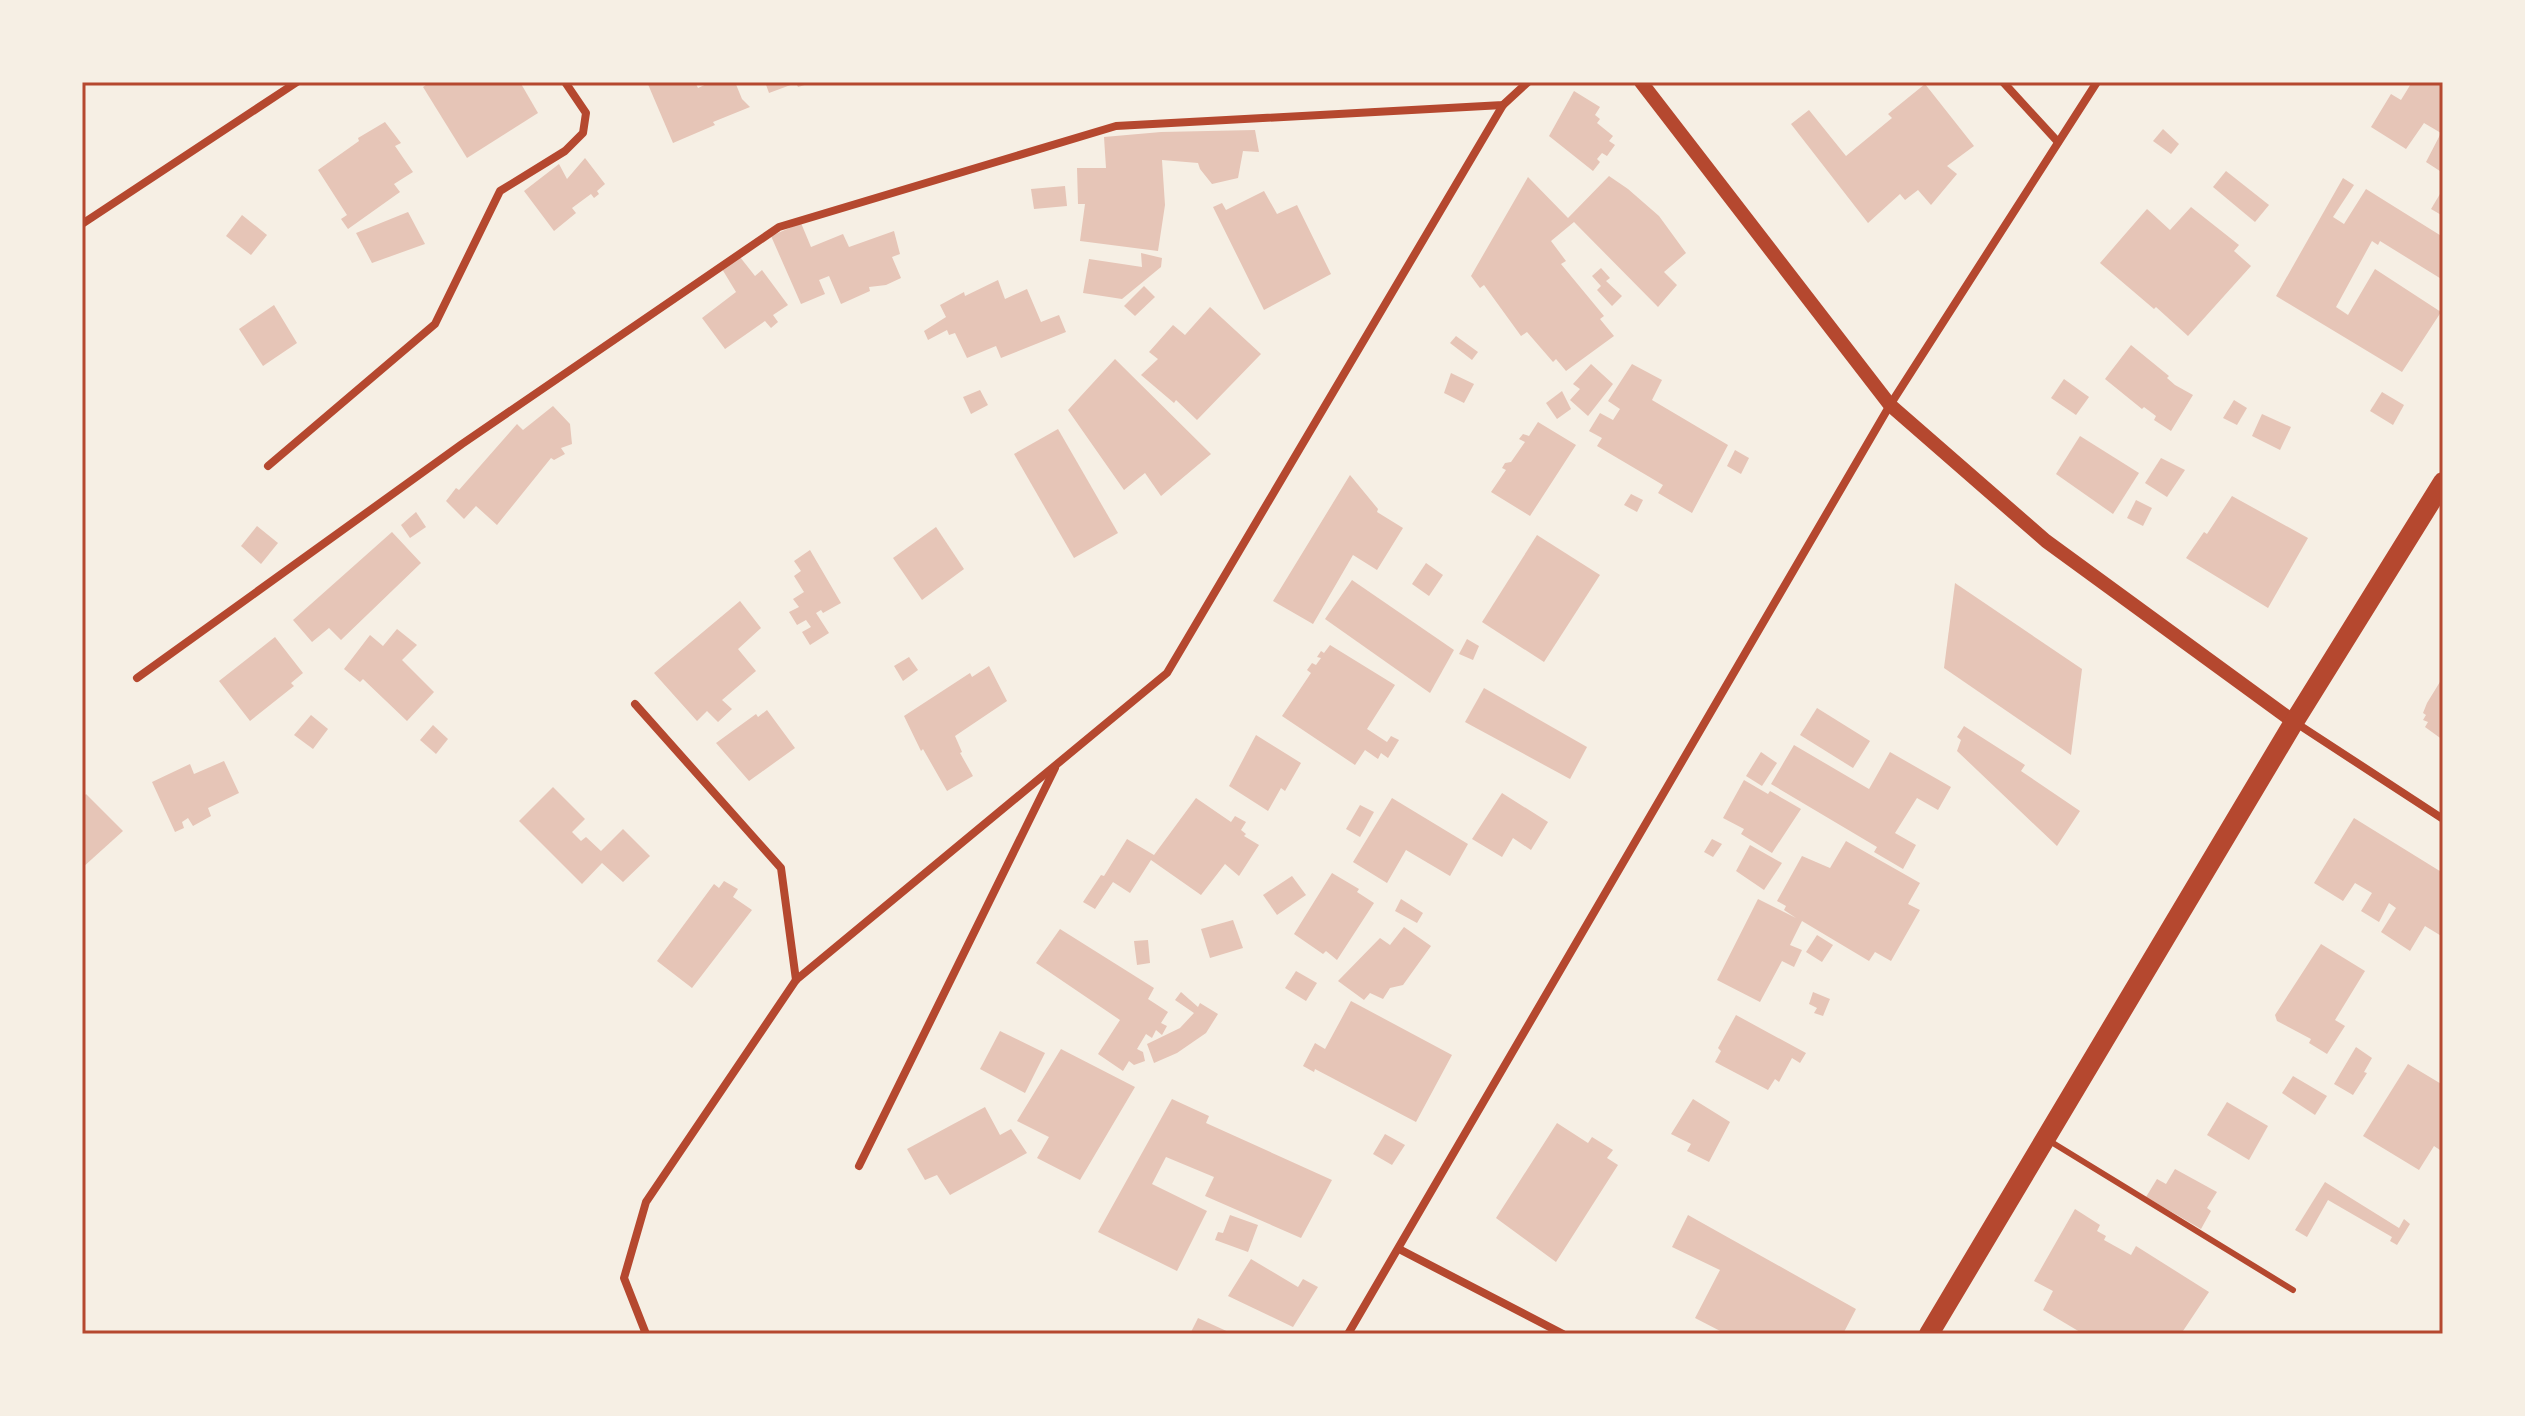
<svg xmlns="http://www.w3.org/2000/svg" width="2525" height="1416" font-family="Overpass,sans-serif">
  <style>
    .building { fill: #e6c5b7 }
    .lines { fill: none; stroke-linecap: round; stroke-linejoin: round }
    .service { stroke: #b5482f; stroke-width: 6 }
    .minor { stroke: #b5482f; stroke-width: 8 }
    .tertiary { stroke: #b5482f; stroke-width: 14 }
    .primary { stroke: #b5482f; stroke-width: 20 }
    .neatline { fill: none; stroke: #b5482f; stroke-width: 3 }
  </style>
  <rect width="100%" height="100%" fill="#f6efe4"/>
  <!-- building -->
  <g class="building">
    <polygon points="430,82 520,82 538,113 467,158 423,87"/>
    <polygon points="647,82 695,82 698,88 711,82 735,82 742,99 750,107 713,122 715,125 673,143"/>
    <polygon points="765,82 811,82 811,83 798,87 796,83 769,93"/>
    <polygon points="2412,82 2443,82 2443,173 2426,162 2441,133 2424,123 2406,149 2371,127 2391,94 2401,100"/>
    <polygon points="1925,84 1974,146 1947,166 1957,174 1931,205 1918,190 1905,200 1900,194 1868,223 1791,124 1809,110 1846,156 1892,118 1888,114"/>
    <polygon points="1574,91 1600,107 1595,115 1600,119 1597,123 1613,136 1609,141 1615,145 1607,156 1602,153 1597,159 1600,162 1593,171 1549,136"/>
    <polygon points="385,122 401,143 395,146 413,172 394,184 400,192 348,229 341,219 347,215 318,170 359,141 358,138"/>
    <polygon points="2163,129 2179,144 2171,154 2153,141"/>
    <polygon points="1255,130 1259,152 1243,151 1238,178 1212,184 1200,169 1198,163 1162,160 1165,205 1158,251 1080,241 1085,204 1078,204 1077,168 1106,168 1104,137 1161,132"/>
    <polygon points="585,158 605,184 597,191 599,194 594,198 591,194 572,208 576,213 554,231 524,191 559,164 567,179"/>
    <polygon points="2226,171 2269,205 2255,222 2213,187"/>
    <polygon points="1609,176 1628,189 1659,216 1686,253 1664,272 1677,285 1658,307 1574,222 1551,241 1566,261 1561,264 1604,316 1600,319 1614,336 1566,371 1556,359 1553,362 1527,332 1521,336 1484,285 1480,288 1471,276 1528,177 1568,218"/>
    <polygon points="2343,178 2354,185 2333,217 2344,224 2366,189 2443,237 2443,280 2380,241 2378,245 2372,241 2336,307 2348,315 2375,269 2441,312 2402,372 2276,296"/>
    <polygon points="1065,186 1067,206 1034,209 1031,189"/>
    <polygon points="2443,189 2443,216 2431,209"/>
    <polygon points="1264,191 1277,214 1297,205 1331,274 1264,310 1213,207 1222,203 1226,210"/>
    <polygon points="2191,207 2239,245 2234,251 2251,266 2188,336 2156,307 2154,309 2100,263 2147,209 2170,230"/>
    <polygon points="408,212 425,244 372,263 356,233"/>
    <polygon points="242,215 267,235 251,255 226,236"/>
    <polygon points="801,223 811,247 843,234 849,247 894,231 900,254 892,257 901,278 886,285 869,287 870,291 841,304 829,276 819,280 825,294 801,304 771,236"/>
    <polygon points="1141,253 1162,258 1161,267 1122,299 1083,293 1089,259 1142,267"/>
    <polygon points="740,257 755,276 762,270 788,305 773,315 778,322 771,328 765,321 725,349 702,318 736,292 722,269"/>
    <polygon points="1601,268 1610,278 1606,281 1622,296 1612,306 1597,290 1601,286 1592,276"/>
    <polygon points="998,280 1005,299 1027,289 1041,322 1059,315 1066,332 1001,358 996,346 967,358 955,333 949,335 947,330 928,340 924,331 946,317 940,305 964,292 965,296"/>
    <polygon points="1144,286 1155,297 1135,316 1124,306"/>
    <polygon points="274,305 297,343 263,366 239,329"/>
    <polygon points="1210,307 1261,354 1197,420 1176,400 1174,403 1141,375 1158,359 1149,352 1173,325 1185,335"/>
    <polygon points="1456,336 1478,352 1472,360 1450,343"/>
    <polygon points="2131,345 2169,376 2167,378 2175,385 2193,395 2171,431 2154,420 2156,416 2144,407 2142,409 2105,379"/>
    <polygon points="1115,359 1211,454 1161,496 1145,473 1124,490 1068,410"/>
    <polygon points="1591,364 1613,384 1588,416 1570,400 1580,389 1573,384"/>
    <polygon points="1632,364 1662,380 1652,400 1728,445 1692,513 1658,493 1663,485 1597,446 1602,438 1589,431 1600,413 1613,420 1620,409 1608,401"/>
    <polygon points="1451,373 1474,384 1464,403 1444,393"/>
    <polygon points="2064,379 2089,397 2076,415 2051,398"/>
    <polygon points="980,390 988,405 971,414 963,397"/>
    <polygon points="1562,391 1571,409 1557,419 1546,403"/>
    <polygon points="2382,392 2404,405 2393,425 2370,411"/>
    <polygon points="2234,400 2247,408 2237,425 2223,418"/>
    <polygon points="553,406 570,424 572,444 561,448 565,454 554,460 551,458 497,525 476,506 464,519 446,501 456,488 459,490 517,424 523,430"/>
    <polygon points="2262,414 2291,427 2280,450 2252,436"/>
    <polygon points="1538,422 1576,445 1530,516 1491,492 1506,470 1502,468 1505,463 1511,462 1525,442 1519,439 1523,434 1529,436"/>
    <polygon points="1058,429 1118,533 1074,558 1014,454"/>
    <polygon points="2080,436 2139,473 2113,514 2056,474"/>
    <polygon points="1735,450 1749,458 1741,474 1727,466"/>
    <polygon points="2161,458 2185,470 2167,497 2145,483"/>
    <polygon points="1350,475 1378,509 1377,512 1403,528 1377,570 1353,555 1313,624 1273,601"/>
    <polygon points="1631,494 1643,500 1637,512 1624,505"/>
    <polygon points="2232,496 2308,538 2268,608 2186,558 2204,532 2207,534"/>
    <polygon points="2136,500 2152,508 2143,526 2127,518"/>
    <polygon points="416,512 426,527 410,538 401,525"/>
    <polygon points="257,526 278,543 261,564 241,546"/>
    <polygon points="936,527 964,569 922,600 893,558"/>
    <polygon points="392,532 421,563 341,640 329,628 312,642 293,620"/>
    <polygon points="1537,535 1600,575 1544,662 1482,622"/>
    <polygon points="810,550 841,603 823,613 821,610 816,613 829,633 810,645 802,632 811,627 806,620 797,625 789,612 799,607 793,599 804,592 794,576 801,571 794,561"/>
    <polygon points="1426,563 1443,575 1429,596 1412,584"/>
    <polygon points="1352,580 1454,650 1430,693 1325,619"/>
    <polygon points="1955,583 2082,669 2071,755 1944,668"/>
    <polygon points="740,601 761,628 738,649 756,671 722,700 732,709 718,722 707,711 697,721 654,673"/>
    <polygon points="397,629 417,645 402,660 434,692 407,721 363,679 360,682 344,669 370,635 383,646"/>
    <polygon points="275,637 303,673 291,683 294,686 250,721 219,681"/>
    <polygon points="1467,639 1479,646 1473,660 1459,654"/>
    <polygon points="1330,645 1395,685 1367,729 1387,742 1391,736 1399,740 1388,758 1381,753 1378,759 1365,750 1355,765 1282,716 1311,673 1307,670 1312,663 1316,665 1321,658 1317,657 1321,651 1324,653"/>
    <polygon points="909,657 918,670 903,681 894,666"/>
    <polygon points="989,666 1007,701 955,736 962,752 960,753 973,776 947,791 923,749 921,751 904,716 970,673 972,677"/>
    <polygon points="2443,677 2443,740 2425,727 2428,722 2423,720 2426,715 2423,713 2427,703"/>
    <polygon points="1484,688 1587,747 1570,779 1465,722"/>
    <polygon points="1817,708 1870,741 1853,768 1800,735"/>
    <polygon points="767,710 795,748 749,781 716,743 756,714 758,717"/>
    <polygon points="311,715 328,729 313,749 294,735"/>
    <polygon points="433,725 448,739 436,754 420,740"/>
    <polygon points="1964,726 2025,765 2021,771 2080,811 2057,846 1957,751 1961,740 1957,737"/>
    <polygon points="1256,735 1301,763 1285,791 1281,788 1268,811 1229,786"/>
    <polygon points="1794,745 1869,789 1890,752 1951,787 1938,810 1917,798 1895,833 1916,845 1903,869 1874,852 1877,847 1771,784"/>
    <polygon points="1761,752 1777,763 1762,786 1746,776"/>
    <polygon points="224,761 239,793 208,808 211,816 193,826 188,818 182,822 184,828 175,832 152,782 190,764 194,774"/>
    <polygon points="1744,780 1768,794 1770,791 1801,809 1772,853 1741,834 1744,829 1723,818"/>
    <polygon points="553,787 585,819 572,832 581,841 586,837 601,851 623,829 650,856 623,882 602,863 582,884 519,821"/>
    <polygon points="1502,793 1548,822 1531,850 1513,838 1502,857 1472,839"/>
    <polygon points="86,794 123,831 82,868 82,798"/>
    <polygon points="1196,798 1231,822 1235,816 1246,822 1241,830 1246,834 1244,836 1259,845 1239,876 1225,864 1201,895 1151,860 1130,893 1113,882 1095,909 1083,902 1101,875 1104,876 1127,839 1154,855"/>
    <polygon points="1392,798 1468,844 1450,876 1406,850 1387,883 1353,862"/>
    <polygon points="1360,805 1374,812 1360,837 1346,829"/>
    <polygon points="2354,818 2443,873 2443,937 2425,926 2410,951 2381,932 2396,908 2389,903 2379,922 2361,911 2372,893 2355,883 2343,901 2314,883"/>
    <polygon points="1712,839 1722,844 1713,857 1704,852"/>
    <polygon points="1846,841 1920,883 1908,904 1920,910 1891,961 1875,952 1869,961 1802,921 1790,945 1802,950 1794,967 1782,961 1760,1002 1717,980 1758,899 1796,918 1784,910 1786,906 1777,901 1802,856 1830,868"/>
    <polygon points="1750,845 1782,863 1764,890 1736,871"/>
    <polygon points="1332,873 1359,889 1357,892 1374,903 1337,960 1326,951 1323,954 1294,934"/>
    <polygon points="1292,876 1306,895 1277,915 1263,895"/>
    <polygon points="724,881 738,889 733,897 752,910 692,988 657,961 714,884 719,888"/>
    <polygon points="1401,899 1423,913 1417,923 1395,911"/>
    <polygon points="1233,920 1243,948 1210,958 1201,929"/>
    <polygon points="1404,927 1431,946 1403,985 1390,988 1383,999 1370,993 1364,1000 1338,981 1380,938 1390,945"/>
    <polygon points="1060,929 1154,988 1148,999 1168,1012 1161,1023 1167,1026 1162,1035 1156,1030 1152,1038 1146,1034 1137,1049 1143,1052 1145,1061 1134,1065 1129,1061 1123,1071 1098,1054 1120,1020 1036,963"/>
    <polygon points="1817,935 1833,945 1822,962 1806,952"/>
    <polygon points="1148,940 1150,963 1137,965 1134,941"/>
    <polygon points="2321,944 2365,971 2335,1020 2345,1026 2327,1054 2309,1043 2311,1039 2277,1021 2275,1015"/>
    <polygon points="1296,971 1317,983 1306,1001 1285,988"/>
    <polygon points="1181,992 1198,1007 1200,1003 1218,1014 1206,1033 1177,1053 1154,1063 1147,1044 1180,1028 1194,1013 1175,1000"/>
    <polygon points="1813,992 1830,999 1823,1016 1814,1013 1817,1008 1809,1004"/>
    <polygon points="1351,1001 1452,1055 1416,1122 1315,1069 1314,1072 1303,1066 1315,1043 1325,1049"/>
    <polygon points="1736,1015 1806,1053 1800,1063 1792,1058 1779,1082 1775,1079 1768,1090 1715,1062 1721,1051 1718,1048"/>
    <polygon points="1000,1031 1045,1053 1025,1093 980,1069"/>
    <polygon points="2356,1047 2372,1058 2364,1072 2367,1073 2353,1095 2334,1084"/>
    <polygon points="1061,1049 1135,1087 1080,1180 1037,1158 1049,1137 1017,1121"/>
    <polygon points="2408,1064 2443,1085 2443,1152 2434,1146 2419,1170 2363,1136"/>
    <polygon points="2293,1076 2327,1096 2315,1115 2282,1093"/>
    <polygon points="1172,1099 1209,1116 1206,1123 1332,1180 1301,1238 1205,1196 1214,1177 1166,1157 1152,1184 1207,1211 1177,1271 1098,1232"/>
    <polygon points="1693,1099 1730,1122 1709,1162 1687,1151 1691,1144 1671,1134"/>
    <polygon points="2227,1102 2268,1126 2249,1160 2207,1135"/>
    <polygon points="985,1107 1000,1135 1011,1129 1027,1153 950,1195 937,1175 925,1180 907,1149"/>
    <polygon points="1557,1123 1588,1143 1592,1137 1613,1150 1607,1158 1618,1165 1556,1262 1496,1218"/>
    <polygon points="1385,1134 1405,1145 1392,1165 1373,1154"/>
    <polygon points="2175,1169 2217,1192 2207,1208 2211,1211 2201,1229 2146,1197 2157,1179 2166,1184"/>
    <polygon points="2325,1182 2399,1228 2404,1219 2410,1224 2397,1245 2390,1241 2392,1237 2328,1200 2307,1237 2295,1230"/>
    <polygon points="2075,1209 2100,1225 2097,1231 2106,1236 2104,1240 2131,1255 2136,1246 2209,1292 2181,1334 2079,1334 2080,1332 2043,1310 2053,1291 2034,1281"/>
    <polygon points="1230,1215 1258,1225 1248,1252 1215,1240 1218,1232 1223,1233"/>
    <polygon points="1688,1215 1856,1309 1843,1334 1726,1334 1695,1318 1720,1270 1672,1247"/>
    <polygon points="1251,1259 1298,1287 1303,1279 1318,1287 1293,1327 1228,1296"/>
    <polygon points="1198,1318 1233,1334 1190,1334"/>
  </g>
  <g class="lines">
    <!-- service -->
    <polyline class="service" points="2048,1140 2293,1290"/>
    <!-- minor -->
    <g class="minor">
      <polyline points="2003,82 2058,142"/>
      <polyline points="82,224 297,82"/>
      <polyline points="268,466 435,324 500,191 565,151 583,133 586,113 565,82"/>
      <polyline points="137,678 462,444 779,227 1116,126 1503,105 1528,82"/>
      <polyline points="635,704 781,868 796,980"/>
      <polyline points="2296,723 2443,819"/>
      <polyline points="859,1166 1055,768"/>
      <polyline points="1399,1249 1563,1334"/>
      <polyline points="646,1334 624,1278 646,1202 796,980 1167,673 1503,105"/>
      <polyline points="1348,1334 1890,405 2097,82"/>
    </g>
    <!-- tertiary -->
    <polyline class="tertiary" points="1641,82 1890,405 2046,541 2294,722"/>
    <!-- primary -->
    <polyline class="primary" points="1929,1334 2294,722 2443,482"/>
  </g>
  <!-- border -->
  <rect width="2525" height="1416" fill="none" stroke="#f6efe4" stroke-width="168"/>
  <rect x="84" y="84" width="2357" height="1248" class="neatline"/>
</svg>
